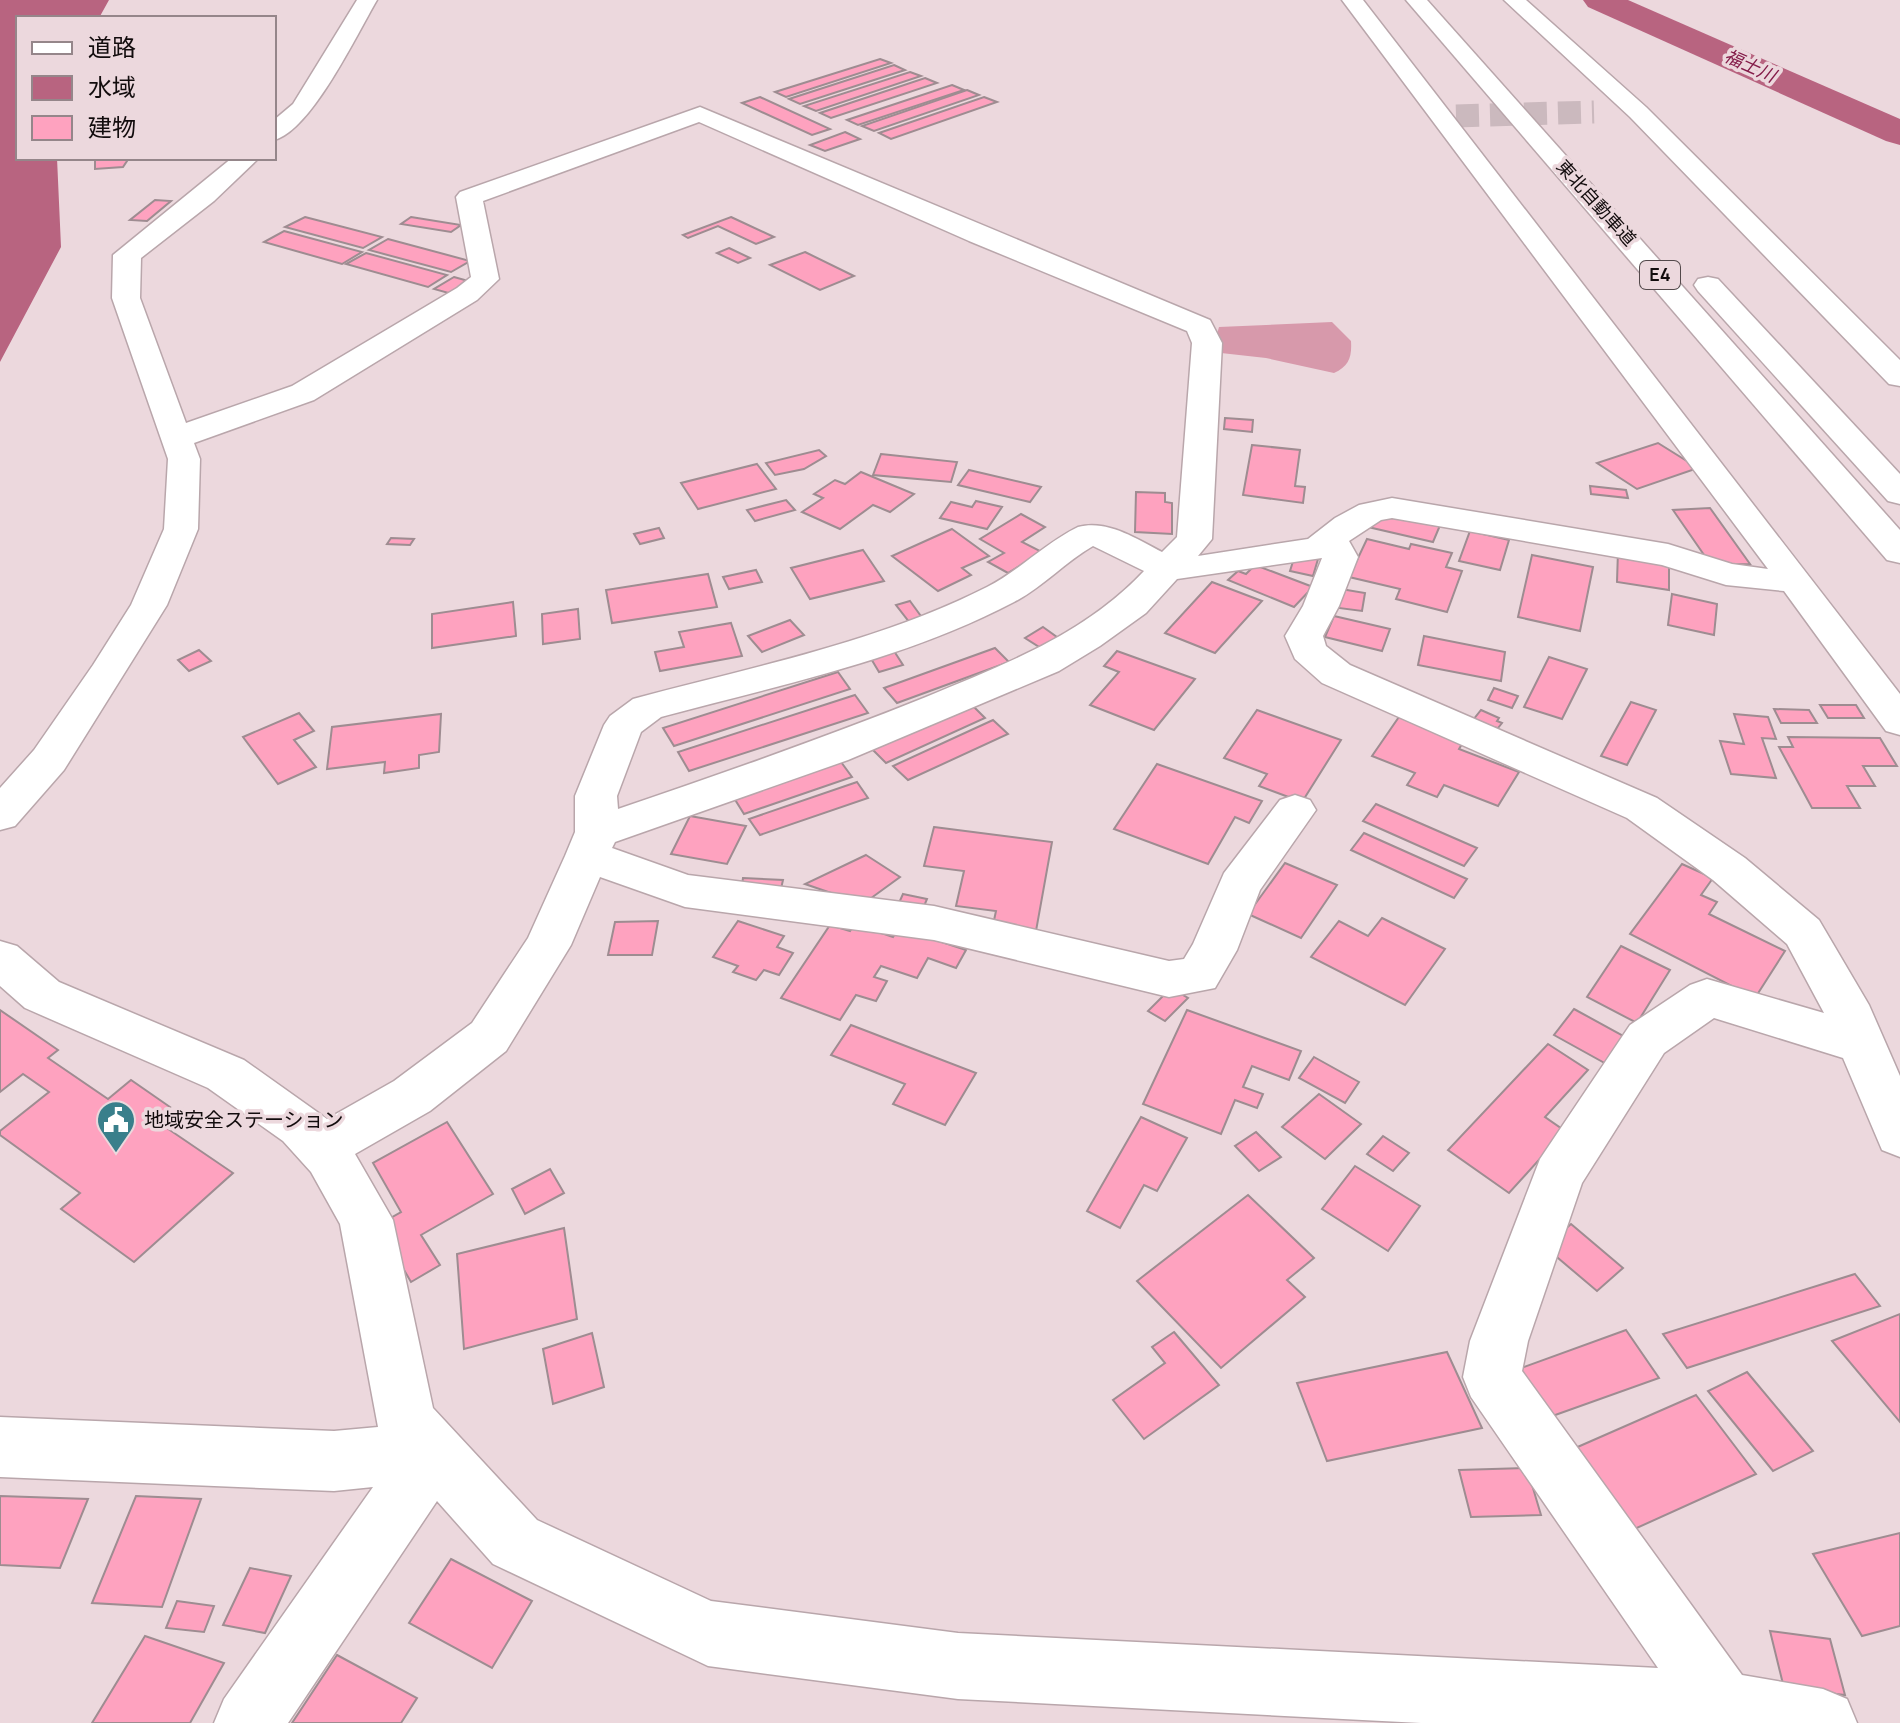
<svg xmlns="http://www.w3.org/2000/svg" width="1900" height="1723" font-family="Manrope,'Noto Sans JP',sans-serif">
  <style>
    .green { fill: #d799ab }
    .water { fill: #b86480 }
    .lines { fill: none; stroke-linecap: round; stroke-linejoin: round }
    .river { fill: #b86480; fill-rule: evenodd }
    .building { fill: #fea2bf; stroke: #9e8c91; stroke-width: 2 }
    .minor-tunnel { stroke: #cbb9be; stroke-width: 23; stroke-dasharray: 23 11; stroke-linecap: butt }
    .minor-casing { stroke: #b9a6ab; stroke-width: 3 }
    .highway-casing { stroke: #b9a6ab; stroke-width: 3 }
    .minor { fill: #fff; fill-rule: evenodd }
    .highway { fill: #fff; fill-rule: evenodd }
    .labels { text-anchor: middle; stroke-width: 7; stroke-linejoin: round; paint-order: stroke }
    .far-water-label { font-size: 18px; font-style: italic; fill: #841c49; stroke: #ecd8dd }
    .far-street-label { font-size: 18px; fill: #120c0d; stroke: #ecd8dd }
    .shield { fill: #ecd8dd; stroke: #53494b; stroke-width: 2 }
    .shield-label { font-size: 18px; font-weight: bold; fill: #120c0d }
    .poi-label { font-size: 20px; fill: #120c0d; stroke: #ecd8dd; text-anchor: start }
  </style>
  <rect width="100%" height="100%" fill="#ecd8dd"/>
  <!-- green -->
  <path class="green" d="M1332 322 1351 341C1352 357 1349 366 1334 373L1266 358 1212 352 1219 327Z"/>
  <!-- water -->
  <polygon class="water" points="0,0 109,0 99,18 18,18 18,158 57,158 61,247 0,362"/>
  <g class="lines">
    <!-- river -->
    <polygon class="river" points="1583,0 1628,0 1900,119 1900,145 1886,141 1588,7"/>
  </g>
  <!-- building -->
  <g class="building">
    <polygon points="880,59 891,63 786,97 775,92"/>
    <polygon points="894,65 905,70 800,104 789,99"/>
    <polygon points="910,72 921,76 816,111 804,106"/>
    <polygon points="925,78 937,83 831,118 820,113"/>
    <polygon points="952,85 964,90 858,125 847,120"/>
    <polygon points="967,90 979,95 874,131 862,126"/>
    <polygon points="760,97 830,129 812,135 742,103"/>
    <polygon points="984,97 997,102 891,139 879,133"/>
    <polygon points="845,132 860,139 825,151 810,145"/>
    <polygon points="95,158 129,158 123,167 95,169"/>
    <polygon points="155,200 171,201 147,221 130,220"/>
    <polygon points="305,217 382,237 363,248 285,227"/>
    <polygon points="411,217 461,225 451,232 401,224"/>
    <polygon points="731,217 774,237 756,244 718,226 688,238 683,235"/>
    <polygon points="284,231 362,252 342,264 264,242"/>
    <polygon points="388,239 470,261 451,272 369,250"/>
    <polygon points="729,248 750,258 738,263 717,253"/>
    <polygon points="805,252 854,276 820,290 770,265"/>
    <polygon points="366,253 447,275 428,287 346,264"/>
    <polygon points="454,277 472,282 452,294 434,289"/>
    <polygon points="1225,418 1253,420 1252,432 1224,429"/>
    <polygon points="1658,443 1698,468 1637,489 1597,463"/>
    <polygon points="1252,445 1300,450 1295,486 1305,487 1303,503 1243,495"/>
    <polygon points="819,450 826,456 804,469 775,475 766,463"/>
    <polygon points="881,454 957,462 951,482 873,475"/>
    <polygon points="757,464 776,489 698,509 681,483"/>
    <polygon points="969,470 1041,487 1030,502 958,485"/>
    <polygon points="861,472 914,494 890,512 873,505 840,529 802,512 823,498 814,494 835,480 845,484"/>
    <polygon points="1590,486 1626,490 1628,498 1591,494"/>
    <polygon points="1136,492 1165,493 1165,502 1172,503 1172,534 1135,532"/>
    <polygon points="786,500 795,510 755,521 747,510"/>
    <polygon points="976,501 1002,507 987,529 940,518 951,502 972,507"/>
    <polygon points="1710,508 1750,564 1711,565 1673,510"/>
    <polygon points="1021,514 1045,527 1022,542 1042,552 1008,573 988,562 1004,553 980,539"/>
    <polygon points="1374,514 1441,523 1433,542 1368,527"/>
    <polygon points="659,528 664,538 640,544 634,534"/>
    <polygon points="952,529 989,556 962,568 971,575 938,591 892,556"/>
    <polygon points="1470,531 1509,540 1500,570 1459,561"/>
    <polygon points="391,538 414,539 410,545 387,544"/>
    <polygon points="1367,539 1409,549 1411,544 1452,553 1446,567 1462,571 1447,612 1396,599 1400,589 1349,577"/>
    <polygon points="863,550 884,581 810,599 791,568"/>
    <polygon points="1618,551 1669,559 1669,590 1617,582"/>
    <polygon points="1295,555 1318,559 1313,576 1290,571"/>
    <polygon points="1532,555 1593,567 1580,631 1518,617"/>
    <polygon points="1255,565 1313,587 1294,607 1228,580 1238,571 1246,574"/>
    <polygon points="756,570 762,582 729,589 723,577"/>
    <polygon points="708,574 717,607 612,623 606,590"/>
    <polygon points="1212,582 1262,601 1215,653 1165,633"/>
    <polygon points="1335,588 1365,593 1362,611 1331,607"/>
    <polygon points="1672,594 1717,604 1714,635 1668,625"/>
    <polygon points="910,601 923,619 910,623 896,605"/>
    <polygon points="513,602 516,636 432,648 432,614"/>
    <polygon points="578,609 580,639 543,644 542,614"/>
    <polygon points="1334,616 1390,629 1382,651 1325,637"/>
    <polygon points="790,620 804,635 762,652 748,636"/>
    <polygon points="731,623 742,656 660,671 655,652 684,647 679,632"/>
    <polygon points="1043,627 1061,640 1044,650 1025,638"/>
    <polygon points="1424,636 1505,652 1501,681 1418,665"/>
    <polygon points="995,648 1009,662 897,703 884,688"/>
    <polygon points="199,650 211,661 189,671 178,660"/>
    <polygon points="894,651 903,665 879,672 870,657"/>
    <polygon points="1117,651 1195,679 1154,730 1090,705 1119,672 1104,666"/>
    <polygon points="1549,657 1587,669 1562,719 1524,707"/>
    <polygon points="838,672 850,689 674,746 663,728"/>
    <polygon points="1494,688 1518,696 1512,708 1488,700"/>
    <polygon points="855,695 868,713 689,771 678,752"/>
    <polygon points="1631,702 1656,710 1627,765 1601,756"/>
    <polygon points="971,704 985,718 886,763 871,748"/>
    <polygon points="1820,705 1856,705 1864,718 1828,718"/>
    <polygon points="1774,709 1809,710 1817,723 1781,723"/>
    <polygon points="1257,710 1341,740 1302,802 1259,786 1267,774 1224,758"/>
    <polygon points="1481,710 1499,718 1497,721 1502,723 1498,728 1491,727 1473,720"/>
    <polygon points="299,713 314,731 294,740 316,767 278,784 243,737"/>
    <polygon points="441,714 439,752 419,755 419,768 384,773 385,762 327,769 332,727"/>
    <polygon points="1401,714 1465,739 1459,749 1519,772 1498,806 1444,785 1437,797 1407,785 1415,773 1372,756"/>
    <polygon points="1734,714 1768,717 1776,739 1762,738 1776,778 1731,774 1720,741 1744,744"/>
    <polygon points="993,720 1008,734 908,780 893,766"/>
    <polygon points="1788,737 1880,738 1897,766 1863,766 1875,786 1847,786 1860,808 1812,808 1779,747 1793,747"/>
    <polygon points="841,762 852,777 744,814 734,798"/>
    <polygon points="1157,764 1262,801 1249,823 1235,817 1208,864 1114,829"/>
    <polygon points="857,782 868,798 760,835 749,819"/>
    <polygon points="1376,804 1477,848 1464,866 1363,821"/>
    <polygon points="690,816 746,826 727,864 671,854"/>
    <polygon points="934,827 1052,842 1036,931 993,925 996,911 956,906 964,871 924,866"/>
    <polygon points="1364,833 1467,879 1454,898 1351,850"/>
    <polygon points="866,855 900,877 863,904 805,884"/>
    <polygon points="1285,863 1337,885 1301,938 1248,914"/>
    <polygon points="1682,864 1713,878 1701,895 1717,902 1709,914 1785,951 1755,998 1630,934"/>
    <polygon points="743,878 783,880 780,893 741,891"/>
    <polygon points="903,894 927,899 922,911 898,905"/>
    <polygon points="1382,918 1445,949 1405,1005 1311,957 1339,921 1368,936"/>
    <polygon points="658,921 652,955 608,955 615,922"/>
    <polygon points="738,921 784,936 777,947 793,953 779,975 764,970 756,980 733,972 738,966 713,957"/>
    <polygon points="855,924 893,937 899,928 966,950 956,968 928,958 917,978 881,966 874,977 887,981 876,1001 856,995 840,1020 781,998 830,925 850,931"/>
    <polygon points="1621,946 1670,970 1637,1023 1587,997"/>
    <polygon points="1171,988 1188,998 1165,1021 1148,1011"/>
    <polygon points="1574,1009 1629,1039 1610,1066 1554,1035"/>
    <polygon points="0,1010 58,1050 48,1058 108,1099 131,1080 170,1107 155,1120 233,1173 134,1262 61,1209 80,1193 0,1135 0,1131 49,1092 23,1074 0,1092"/>
    <polygon points="1187,1010 1301,1051 1289,1080 1252,1066 1243,1087 1263,1094 1257,1108 1235,1100 1221,1134 1143,1104"/>
    <polygon points="851,1025 976,1073 945,1125 893,1104 905,1084 831,1055"/>
    <polygon points="1548,1044 1588,1070 1545,1117 1565,1131 1509,1193 1448,1150"/>
    <polygon points="1314,1057 1359,1082 1345,1103 1299,1078"/>
    <polygon points="1319,1094 1361,1124 1325,1159 1282,1127"/>
    <polygon points="1141,1117 1187,1138 1157,1191 1144,1185 1120,1228 1087,1211"/>
    <polygon points="447,1122 493,1194 421,1235 440,1265 411,1282 378,1225 401,1212 373,1163"/>
    <polygon points="1256,1132 1281,1157 1259,1171 1235,1146"/>
    <polygon points="1383,1136 1409,1153 1393,1171 1367,1154"/>
    <polygon points="1355,1166 1420,1206 1388,1251 1322,1209"/>
    <polygon points="550,1169 564,1193 525,1214 512,1189"/>
    <polygon points="1248,1195 1314,1258 1287,1280 1305,1297 1221,1368 1137,1281"/>
    <polygon points="1571,1224 1623,1268 1597,1291 1545,1247"/>
    <polygon points="564,1228 577,1319 464,1349 457,1254"/>
    <polygon points="1855,1274 1880,1306 1687,1368 1663,1334"/>
    <polygon points="1900,1314 1900,1422 1832,1341"/>
    <polygon points="1626,1330 1659,1378 1544,1419 1513,1371"/>
    <polygon points="1174,1332 1219,1385 1144,1439 1113,1400 1165,1363 1152,1347"/>
    <polygon points="592,1333 604,1387 553,1404 543,1349"/>
    <polygon points="1447,1352 1482,1428 1327,1461 1297,1383"/>
    <polygon points="1747,1372 1813,1451 1773,1471 1708,1391"/>
    <polygon points="1696,1395 1756,1474 1630,1531 1573,1449"/>
    <polygon points="1527,1468 1541,1515 1471,1517 1459,1470"/>
    <polygon points="0,1496 88,1499 60,1568 0,1565"/>
    <polygon points="136,1496 201,1499 162,1607 92,1603"/>
    <polygon points="1900,1533 1900,1626 1862,1636 1813,1554"/>
    <polygon points="451,1559 532,1601 492,1668 409,1623"/>
    <polygon points="250,1568 291,1576 265,1633 223,1625"/>
    <polygon points="177,1601 214,1606 204,1632 166,1628"/>
    <polygon points="1770,1631 1830,1639 1845,1695 1784,1688"/>
    <polygon points="145,1636 224,1663 190,1723 92,1723"/>
    <polygon points="337,1655 417,1698 401,1723 292,1723"/>
  </g>
  <g class="lines">
    <!-- minor-tunnel -->
    <polyline class="minor-tunnel" points="1456,116 1594,112"/>
    <!-- minor casing -->
    <g class="minor-casing">
      <g id="minor">
        <path d="M357 0H377C357 34 311 131 274 140V120L293 104Z"/>
        <path d="M1342 0H1363L1900 694V735L1886 731 1784 591 1726 585 1662 565 1392 518 1381 520 1349 541 1358 557 1339 606 1323 636 1326 646 1350 665 1657 798 1745 858 1819 920 1869 1005 1900 1076V1157L1882 1150 1843 1058 1714 1018 1664 1053 1582 1183 1528 1341 1522 1371 1742 1675 1823 1689 1847 1699 1857 1723H1421L958 1699 708 1666 493 1564 437 1501 288 1723H214L224 1699 373 1487 334 1491 0 1477V1417L334 1431 378 1427 340 1224 311 1172 283 1141 208 1088 25 1008 0 986V941L17 946 59 982 244 1060 327 1119 394 1081 472 1023 528 938 565 856 575 832V796L604 725 610 716 633 699C752 667 876 643 987 587 1019 571 1045 543 1078 527 1107 519 1137 539 1162 552L1177 537 1192 343 1187 331 969 241 699 122 483 201 499 279 477 300 314 400 194 443 200 459 198 529 167 605 64 770 15 826 0 830V788L34 750 93 665 131 605 164 529 168 459 112 298 113 255 232 158H259L214 201 141 258 140 298 186 423 292 386 457 288 471 277 456 197 460 192 700 107 1210 320 1222 343 1212 539 1198 556 1308 539 1335 518 1359 505 1392 498 1668 544 1732 564 1768 569ZM1093 546 1144 571C1084 635 1005 664 926 697 824 738 721 774 618 809L617 796 641 732 661 717C779 685 904 660 1014 602 1043 587 1065 562 1093 546ZM1322 558 1303 606 1285 636 1295 659 1322 683 1627 818 1713 880 1787 944 1824 1013 1707 979 1690 985 1630 1025 1540 1159 1470 1341 1463 1377 1471 1397 1658 1668 958 1633 711 1601 537 1520 433 1408 393 1220 355 1154 430 1111 506 1051 571 945 600 877 685 907 934 940 1169 997 1215 988 1237 950 1260 890 1316 810 1310 800 1295 795 1280 800 1224 873 1193 944 1184 959 1169 961 934 906 688 875 612 848 615 842 848 760 1059 671 1100 646 1146 613 1177 579Z"/>
        <polygon points="1504,0 1526,0 1646,107 1900,360 1900,386 1889,384 1630,117"/>
      </g>
    </g>
    <!-- highway casing -->
    <g class="highway-casing">
      <g id="highway">
        <polygon points="1406,0 1427,0 1900,530 1900,563 1887,560"/>
        <polygon points="1708,277 1718,279 1900,474 1900,504 1888,501 1698,291 1694,285 1698,279"/>
      </g>
    </g>
    <!-- minor -->
    <use href="#minor" class="minor"/>
    <!-- highway -->
    <use href="#highway" class="highway"/>
  </g>
  <!-- icons -->
  <defs>
    <g id="civic-pin" transform="scale(2)"><path d="M0 17L-7.5 6A9.5 9.5 0 1 1 7.5 6Z" fill="#397f8b" stroke="#ecd8dd"/><path d="M-.6-6.5H3V-4.5H.6V-3L4-1V1h2V6H-6V1h2V-1L-.6-3ZM-1.2 2.5V6h2.4V2.5Z" fill="#fff"/></g>
  </defs>
  <g fill-rule="evenodd">
    <use href="#civic-pin" x="116" y="1120"/>
  </g>
  <g class="labels">
    <!-- far-water labels -->
    <g class="far-water-label">
      <text transform="translate(1750 66) rotate(24)" y="6">福士川</text>
    </g>
    <!-- far-street labels -->
    <g class="far-street-label">
      <text transform="translate(1596 203) rotate(48)" y="6">東北自動車道</text>
    </g>
    <!-- shield labels -->
    <rect class="shield" x="1640" y="261" width="40" height="28" rx="6"/>
    <g class="shield-label">
      <text x="1660" y="281">E4</text>
    </g>
    <!-- poi labels -->
    <g class="poi-label">
      <text x="144" y="1127">地域安全ステーション</text>
    </g>
  </g>
  <!-- legend -->
  <rect x="16" y="16" width="260" height="144" fill="#ecd8dd" stroke="#95868a" stroke-width="2"/>
  <rect x="32" y="42" width="40" height="12" fill="#ffffff" stroke="#95868a" stroke-width="2"/>
  <text x="88" y="56" font-size="24" fill="#120c0d">道路</text>
  <rect x="32" y="76" width="40" height="24" fill="#b86480" stroke="#95868a" stroke-width="2"/>
  <text x="88" y="96" font-size="24" fill="#120c0d">水域</text>
  <rect x="32" y="116" width="40" height="24" fill="#fea2bf" stroke="#95868a" stroke-width="2"/>
  <text x="88" y="136" font-size="24" fill="#120c0d">建物</text>
</svg>
